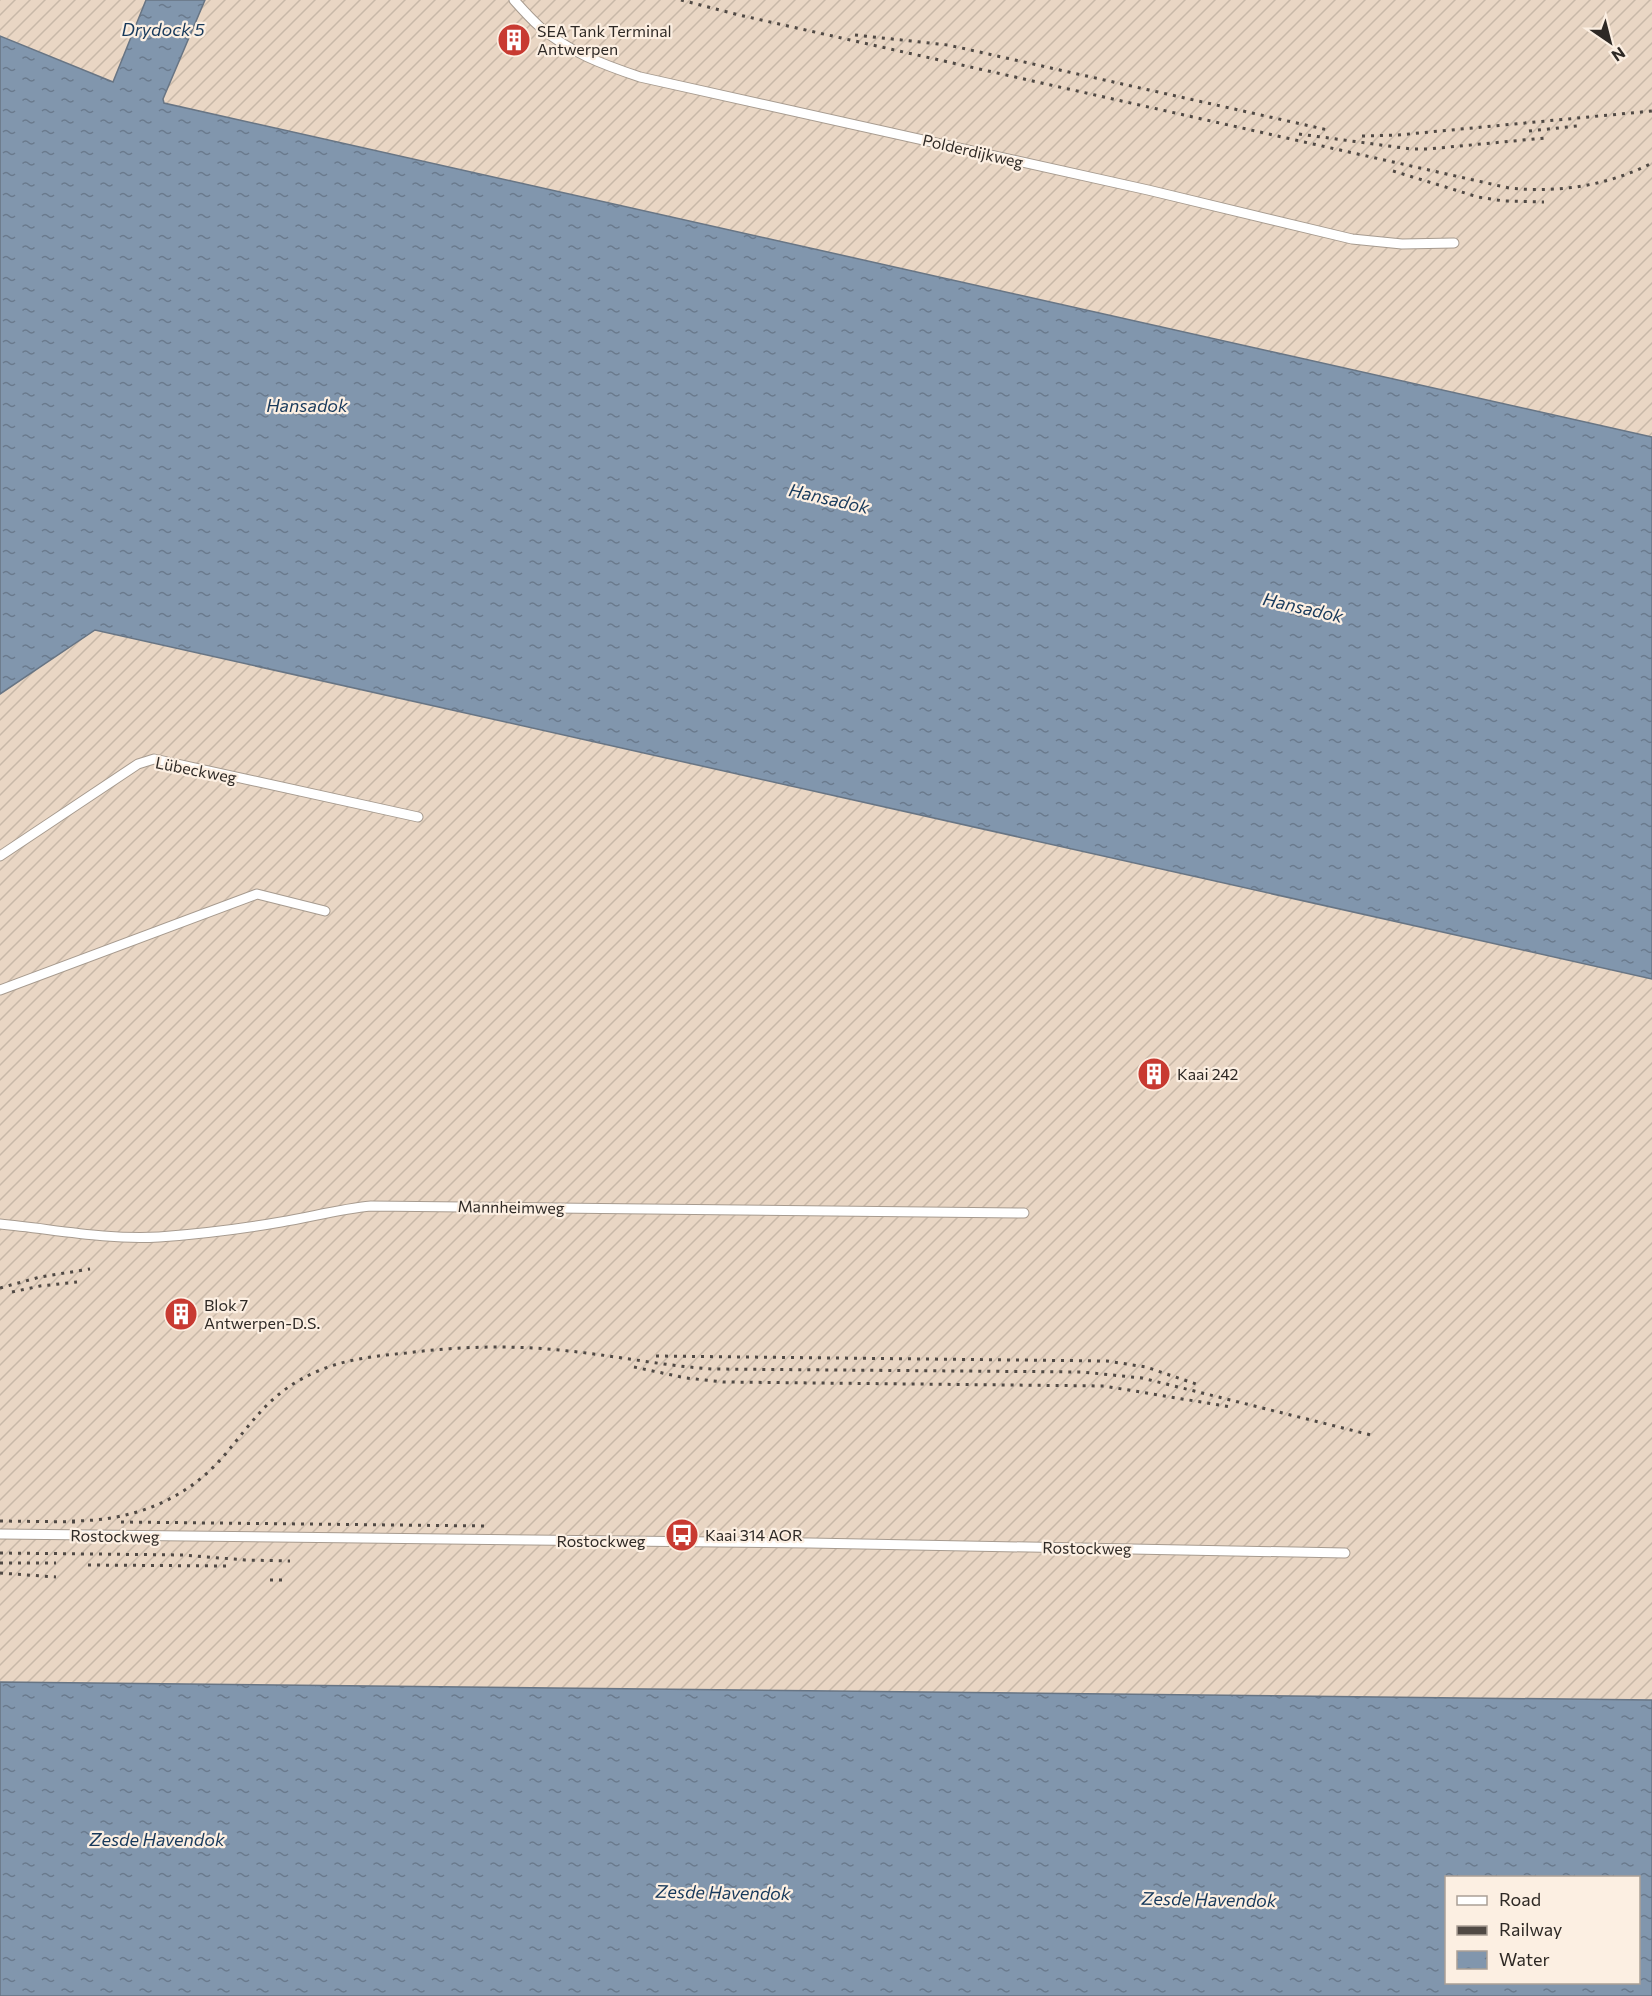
<svg xmlns="http://www.w3.org/2000/svg" width="1652" height="1996" font-family="Commissioner,sans-serif">
  <style>
    .industrial { fill: url(#industrial-furrows) }
    .water { fill: url(#water-ripples); stroke: #687584; stroke-width: 1.5; fill-rule: evenodd }
    .lines { fill: none; stroke-linecap: round; stroke-linejoin: round }
    .street-casing { stroke: #a79b8f; stroke-width: 11 }
    .street { stroke: #fff; stroke-width: 9 }
    .rail { stroke: #504944; stroke-width: 3; stroke-dasharray: 3 6; stroke-linecap: butt }
    .labels { text-anchor: middle; stroke-width: 4.5; stroke-linejoin: round; paint-order: stroke }
    .poi-label { font-size: 16px; fill: #2e2925; stroke: #fcefe2; text-anchor: start }
    .street-label { font-size: 16px; fill: #2e2925; stroke: #fcefe2 }
    .water-label { font-size: 18px; font-style: italic; fill: #17395b; stroke: #fcefe2 }
  </style>
  <defs>
    <pattern id="industrial-furrows" width="10" height="10" patternUnits="userSpaceOnUse" patternTransform="scale(1.5)"><rect width="10" height="10" fill="#e9d6c4"/><path d="M-1 1l2-2M0 10L10 0M9 11l2-2" fill="none" stroke="#c8b8a8"/></pattern>
    <pattern id="water-ripples" width="26" height="14" patternUnits="userSpaceOnUse" patternTransform="scale(1.5)"><rect width="26" height="14" fill="#8196ad"/><path d="M2 4q2-2 4 0t4 0M15 11q2-2 4 0t4 0" fill="none" stroke="#6a7a8d"/></pattern>
  </defs>
  <rect width="100%" height="100%" fill="#efe2d5"/>
  <!-- industrial -->
  <g class="industrial">
    <polygon points="0,0 1652,0 1652,437 164,103 165,101 113,83 0,36"/>
    <polygon points="94,630 1652,979 1652,1700 0,1682 0,694"/>
  </g>
  <!-- water -->
  <g class="water">
    <polygon points="146,0 205,0 163,99 164,103 1652,437 1652,979 95,630 0,694 0,36 113,82"/>
    <path d="M0 1682 1652 1700V1996H0ZM1446 1878H1638V1982H1446Z"/>
  </g>
  <g class="lines">
    <!-- street casing -->
    <g class="street-casing">
      <g id="street">
        <path d="M514 0C522 9 531 19 540 27 569 52 604 65 640 77L1148 190 1352 239 1402 244 1454 243"/>
        <polyline points="0,856 138,764 154,759 418,817"/>
        <polyline points="0,990 257,894 325,911"/>
        <path d="M0 1224C53 1229 105 1240 159 1237 199 1234 241 1229 281 1222 311 1217 340 1209 371 1206L1024 1213"/>
        <polyline points="0,1534 810,1543 1345,1553"/>
      </g>
    </g>
    <!-- street -->
    <use href="#street" class="street"/>
    <!-- rail -->
    <g class="rail">
      <path d="M681 0 739 15 1509 188C1558 193 1607 186 1652 163"/>
      <polyline points="855,35 948,45 1328,130"/>
      <polyline points="1529,131 1577,126"/>
      <polyline points="1299,134 1411,149 1428,149 1545,138"/>
      <polyline points="1362,136 1398,135 1652,111"/>
      <polyline points="1393,171 1478,197 1504,201 1544,202"/>
      <polyline points="0,1288 40,1277 90,1269"/>
      <polyline points="12,1292 40,1286 77,1282"/>
      <polyline points="656,1356 1107,1361 1146,1367 1196,1384"/>
      <polyline points="634,1367 686,1378 723,1382 1104,1386 1231,1407"/>
      <polyline points="0,1521 79,1522"/>
      <path d="M72 1521C130 1521 183 1502 222 1458 254 1421 269 1392 318 1371 346 1359 376 1356 406 1353 460 1346 515 1345 569 1351 617 1356 665 1366 713 1369L1082 1372 1142 1378 1371 1435"/>
      <polyline points="121,1522 487,1526"/>
      <polyline points="0,1553 183,1555 245,1560 290,1561"/>
      <polyline points="0,1563 56,1563"/>
      <polyline points="88,1565 231,1566"/>
      <polyline points="0,1573 56,1577"/>
      <polyline points="270,1580 287,1580"/>
    </g>
  </g>
  <!-- icons -->
  <defs>
    <g id="building-disc" transform="scale(1.725)"><circle r="9.5" fill="#c83a31" stroke="#fcefe2"/><path d="M-4-6H4V6H1V3H-1V6H-4ZM-2.5-4.3h1.7v1.8h-1.7ZM.8-4.3h1.7v1.8H.8ZM-2.5-1h1.7V.8h-1.7ZM.8-1h1.7V.8H.8Z" fill="#fff"/></g>
    <g id="bus-disc" transform="scale(1.725)"><circle r="9.5" fill="#c83a31" stroke="#fcefe2"/><path d="M-5-6H5V4H4V6H2V4H-2V6H-4V4H-5ZM-3.5-4V0h7V-4ZM-3.5 1.2v1.5H-2V1.2ZM2 1.2v1.5H3.5V1.2Z" fill="#fff"/></g>
  </defs>
  <g fill-rule="evenodd">
    <use href="#building-disc" x="514" y="40"/>
    <use href="#building-disc" x="1154" y="1074"/>
    <use href="#building-disc" x="181" y="1314"/>
    <use href="#bus-disc" x="682" y="1535"/>
  </g>
  <g class="labels">
    <!-- poi labels -->
    <g class="poi-label">
      <text x="537" y="37">SEA Tank Terminal<tspan x="537" dy="18">Antwerpen</tspan></text>
      <text x="1177" y="1080">Kaai 242</text>
      <text x="204" y="1311">Blok 7<tspan x="204" dy="18">Antwerpen-D.S.</tspan></text>
      <text x="705" y="1541">Kaai 314 AOR</text>
    </g>
    <!-- street labels -->
    <g class="street-label">
      <text transform="translate(973 151) rotate(13)" y="6">Polderdijkweg</text>
      <text transform="translate(196 770) rotate(11)" y="6">Lübeckweg</text>
      <text transform="translate(511 1207) rotate(1)" y="6">Mannheimweg</text>
      <text transform="translate(115 1536) rotate(1)" y="6">Rostockweg</text>
      <text x="601" y="1547">Rostockweg</text>
      <text transform="translate(1087 1548) rotate(1)" y="6">Rostockweg</text>
    </g>
    <!-- water labels -->
    <g class="water-label">
      <text x="163" y="36">Drydock 5</text>
      <text x="307" y="412">Hansadok</text>
      <text transform="translate(829 499) rotate(13)" y="6">Hansadok</text>
      <text transform="translate(1303 608) rotate(13)" y="6">Hansadok</text>
      <text x="157" y="1846">Zesde Havendok</text>
      <text transform="translate(723 1893) rotate(1)" y="6">Zesde Havendok</text>
      <text transform="translate(1209 1900) rotate(1)" y="6">Zesde Havendok</text>
    </g>
  </g>
  <!-- legend -->
  <rect x="1445" y="1876" width="195" height="108" fill="#fcefe2" stroke="#aaa096" stroke-width="1.5"/>
  <rect x="1457" y="1896" width="30" height="9" fill="#ffffff" stroke="#aaa096" stroke-width="1.5"/>
  <text x="1499" y="1906" font-size="18" fill="#2e2925">Road</text>
  <rect x="1457" y="1926" width="30" height="9" fill="#504944" stroke="#aaa096" stroke-width="1.5"/>
  <text x="1499" y="1936" font-size="18" fill="#2e2925">Railway</text>
  <rect x="1457" y="1951" width="30" height="18" fill="url(#water-ripples)" stroke="#aaa096" stroke-width="1.5"/>
  <text x="1499" y="1966" font-size="18" fill="#2e2925">Water</text>
  <!-- north arrow -->
  <g transform="translate(1610 42) rotate(145)" stroke="#fcefe2" stroke-width="4.5" paint-order="stroke">
  <path d="M0-4.5L10 22L0 15L-10 22Z" fill="#2e2925"/>
  <text y="-9" font-size="16" font-weight="bold" text-anchor="middle" fill="#2e2925">N</text>
  </g>
</svg>
